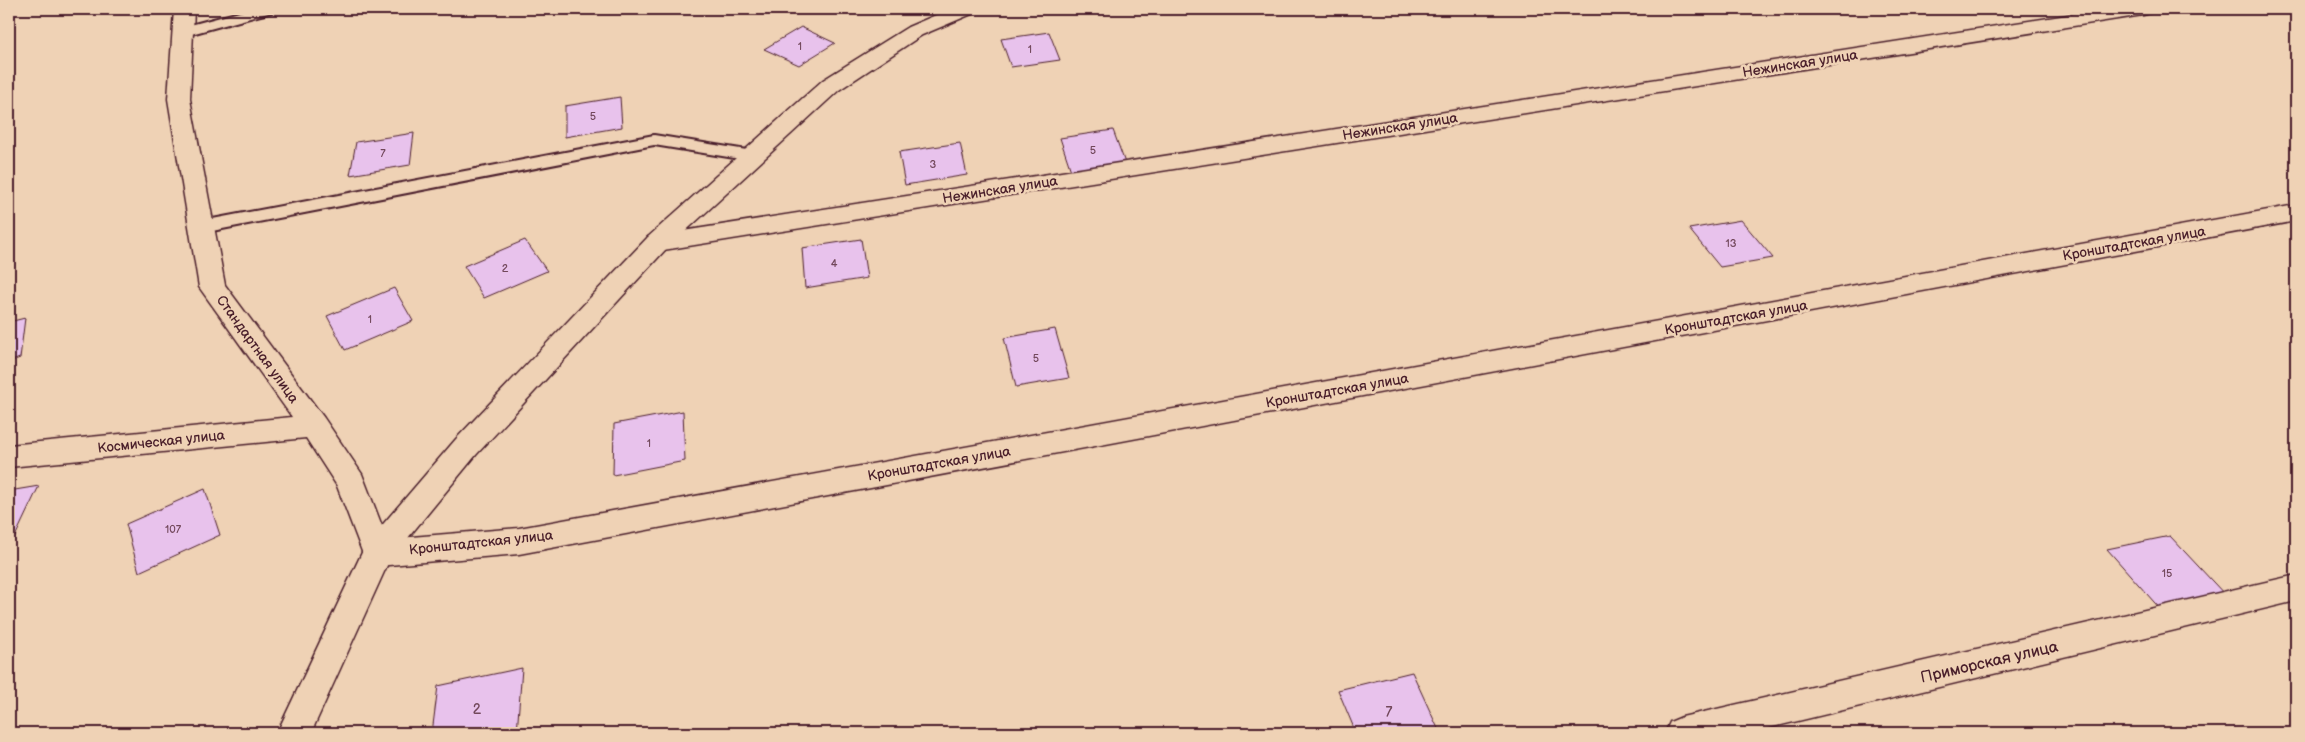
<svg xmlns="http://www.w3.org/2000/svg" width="2305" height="742" font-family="'Balsamiq Sans',sans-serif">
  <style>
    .building { fill: #e8c2ec; stroke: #4a1f2b }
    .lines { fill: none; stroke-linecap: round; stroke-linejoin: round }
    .lane-casing { stroke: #4a1f2b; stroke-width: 4 }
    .street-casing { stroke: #4a1f2b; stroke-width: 3 }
    .secondary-casing { stroke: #4a1f2b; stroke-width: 3 }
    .lane { fill: #efd2b5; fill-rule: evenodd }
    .street { fill: #efd2b5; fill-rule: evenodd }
    .secondary { fill: #efd2b5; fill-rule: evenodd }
    .labels { text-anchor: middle; stroke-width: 5; stroke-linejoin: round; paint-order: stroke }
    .number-label { font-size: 11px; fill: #72485b }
    .street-label { font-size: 14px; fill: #4a1f2b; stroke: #efd2b5 }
    .near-number-label { font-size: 14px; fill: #72485b }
    .near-street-label { font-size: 16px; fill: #4a1f2b; stroke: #efd2b5 }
  </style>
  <rect width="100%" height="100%" fill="#efd2b5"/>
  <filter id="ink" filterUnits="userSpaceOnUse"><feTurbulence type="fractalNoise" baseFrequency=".02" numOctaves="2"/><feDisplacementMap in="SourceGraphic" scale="10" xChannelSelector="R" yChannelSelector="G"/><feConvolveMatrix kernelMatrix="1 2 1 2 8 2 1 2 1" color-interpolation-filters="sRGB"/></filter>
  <g filter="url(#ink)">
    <!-- building -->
    <g class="building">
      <polygon points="801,27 835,43 799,65 764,49"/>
      <polygon points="1049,32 1060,60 1011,67 1001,39"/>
      <polygon points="620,97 622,127 565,137 565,106"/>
      <polygon points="1113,130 1125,163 1071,171 1060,138"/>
      <polygon points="414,133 410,165 350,175 356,142"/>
      <polygon points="960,143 967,175 905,185 899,152"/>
      <polygon points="1741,220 1773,258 1720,267 1689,229"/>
      <polygon points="861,239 867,278 805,288 802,248"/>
      <polygon points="525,240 547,271 484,298 464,266"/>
      <polygon points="394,288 413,321 345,350 327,316"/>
      <polygon points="25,318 20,358 9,362 9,322"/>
      <polygon points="1055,329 1069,378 1016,387 1004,338"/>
      <polygon points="683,411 685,461 613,475 614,424"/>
      <polygon points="39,486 13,541 9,541 9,491"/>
      <polygon points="205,489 220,535 139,572 126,524"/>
      <polygon points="2170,536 2227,597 2162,611 2107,549"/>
      <polygon points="522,668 517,733 432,733 438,686"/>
      <polygon points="1412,672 1440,733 1356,733 1338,690"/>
    </g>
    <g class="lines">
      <!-- lane casing -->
      <g class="lane-casing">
        <g id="lane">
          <polygon points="251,9 274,9 272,12 184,36 176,31 179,28"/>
          <polygon points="654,135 753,151 759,152 761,156 759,160 753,161 654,145 202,233 196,231 193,227 196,223 202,221"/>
        </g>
      </g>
      <!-- street casing -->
      <g class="street-casing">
        <g id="street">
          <polygon points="174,9 194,9 190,99 225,285 324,418 362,474 387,539 519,528 2296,205 2296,221 519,554 377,566 366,562 337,486 306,438 9,467 9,445 292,417 199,287 168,99"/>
          <polygon points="2106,9 2153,9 2150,13 2143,15 657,251 648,249 645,243 648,237 657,235"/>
          <polygon points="2296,575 2296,601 1748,733 1665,733 1670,722 1682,717"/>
        </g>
      </g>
      <!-- secondary casing -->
      <g class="secondary-casing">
        <polygon id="secondary" points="950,9 977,9 974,13 922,35 839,90 666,249 476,455 389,561 311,733 277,733 366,544 456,439 648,237 823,80 908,27"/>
      </g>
      <!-- lane -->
      <use href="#lane" class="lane"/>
      <!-- street -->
      <use href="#street" class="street"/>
      <!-- secondary -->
      <use href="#secondary" class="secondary"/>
    </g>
  </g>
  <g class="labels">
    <!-- number labels -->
    <g class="number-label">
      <text x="800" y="50">1</text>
      <text x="1030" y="53">1</text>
      <text x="593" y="120">5</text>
      <text x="1093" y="154">5</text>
      <text x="383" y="157">7</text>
      <text x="933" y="168">3</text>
      <text x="1731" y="247">13</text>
      <text x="834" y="267">4</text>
      <text x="505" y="272">2</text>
      <text x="370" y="323">1</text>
      <text x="1036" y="362">5</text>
      <text x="649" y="447">1</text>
      <text x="173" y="533">107</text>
      <text x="2167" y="577">15</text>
    </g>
    <!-- street labels -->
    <g class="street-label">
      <text transform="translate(1800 63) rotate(-9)" y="5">Нежинская улица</text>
      <text transform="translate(1400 126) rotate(-9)" y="5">Нежинская улица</text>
      <text transform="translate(1000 189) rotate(-9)" y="5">Нежинская улица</text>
      <text transform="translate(2134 243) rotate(-10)" y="5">Кронштадтская улица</text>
      <text transform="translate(1736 317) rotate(-10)" y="5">Кронштадтская улица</text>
      <text transform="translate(258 349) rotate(54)" y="5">Стандартная улица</text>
      <text transform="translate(1337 390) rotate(-10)" y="5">Кронштадтская улица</text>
      <text transform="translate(161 441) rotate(-6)" y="5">Космическая улица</text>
      <text transform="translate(939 463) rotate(-10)" y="5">Кронштадтская улица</text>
      <text transform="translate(481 542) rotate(-6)" y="5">Кронштадтская улица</text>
    </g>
    <!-- near-number labels -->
    <g class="near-number-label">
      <text x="477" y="714">2</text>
      <text x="1389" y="717">7</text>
    </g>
    <!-- near-street labels -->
    <g class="near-street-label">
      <text transform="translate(1989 661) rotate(-13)" y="6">Приморская улица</text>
    </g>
  </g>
  <!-- margin -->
  <rect width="2305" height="742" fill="none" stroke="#efd2b5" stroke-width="30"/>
  <rect x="15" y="15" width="2275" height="712" fill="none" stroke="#4a1f2b" stroke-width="2" filter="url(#ink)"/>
</svg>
